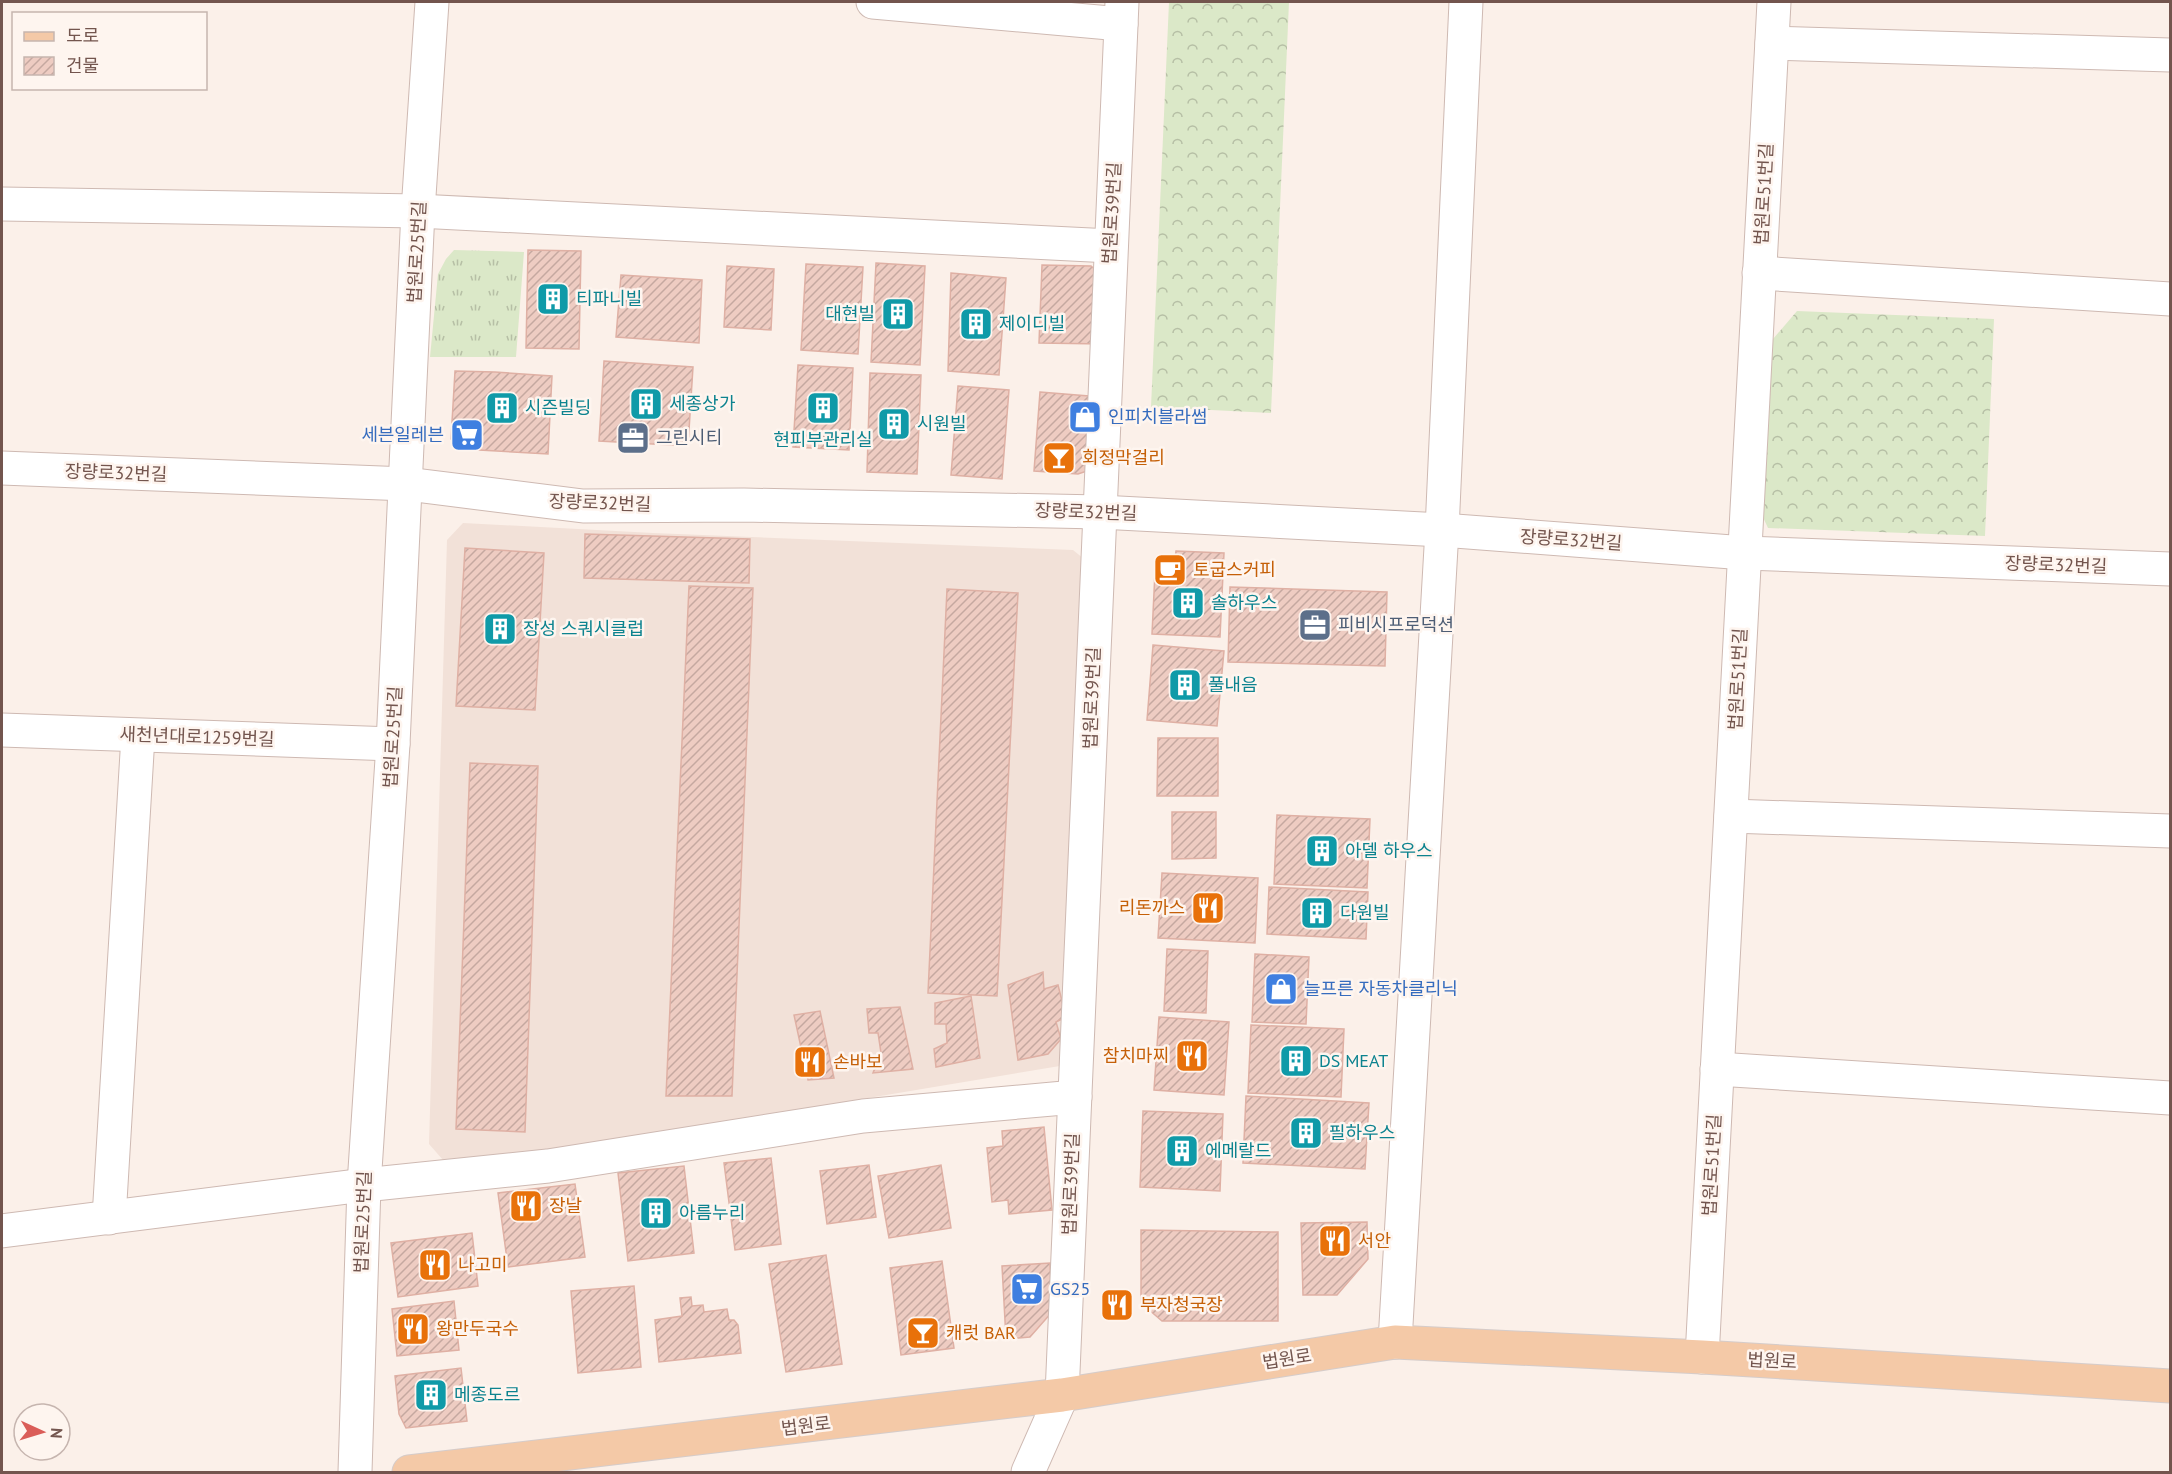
<svg xmlns="http://www.w3.org/2000/svg" width="2172" height="1474" font-family="'PT Sans','Noto Sans KR',sans-serif">
  <style>
    .residential { fill: #f2e1d8 }
    .grass { fill: url(#grass-tufts) }
    .forest { fill: url(#forest-crowns) }
    .building { fill: url(#building-hatch); stroke: #dfb0a4; stroke-width: 1.5 }
    .lines { fill: none; stroke-linecap: round; stroke-linejoin: round }
    .minor-casing { stroke: #ceb9b2; stroke-width: 35 }
    .major-casing { stroke: #d5ccca; stroke-width: 35 }
    .minor { stroke: #fff; stroke-width: 33 }
    .major { stroke: #f4c9a7; stroke-width: 33 }
    .labels { text-anchor: middle; stroke-width: 5; stroke-linejoin: round; paint-order: stroke }
    .street-label { font-size: 18px; fill: #73554e; stroke: #fef5ef }
    .culture-label { font-size: 18px; fill: #0d838f; stroke: #fef5ef; text-anchor: start }
    .shop-label { font-size: 18px; fill: #366cbe; stroke: #fef5ef; text-anchor: start }
    .service-label { font-size: 18px; fill: #4e5e75; stroke: #fef5ef; text-anchor: start }
    .food-label { font-size: 18px; fill: #c56008; stroke: #fef5ef; text-anchor: start }
  </style>
  <defs>
    <pattern id="grass-tufts" width="24" height="20" patternUnits="userSpaceOnUse" patternTransform="scale(1.5)"><rect width="24" height="20" fill="#dbe8c8"/><path d="M3 7l-1-3M5 7V3M7 7l1-3M15 17l-1-3M17 17v-4M19 17l1-3" fill="none" stroke="#b6bfa5"/></pattern>
    <pattern id="forest-crowns" width="20" height="18" patternUnits="userSpaceOnUse" patternTransform="scale(1.5)"><rect width="20" height="18" fill="#dbe8c8"/><path d="M2 6a3 3 0 1 1 6 0M12 15a3 3 0 1 1 6 0" fill="none" stroke="#b6bfa5"/></pattern>
    <pattern id="building-hatch" width="6" height="6" patternUnits="userSpaceOnUse" patternTransform="scale(1.5)"><rect width="6" height="6" fill="#eeccc2"/><path d="M-1 1l2-2M0 6l6-6M5 7l2-2" fill="none" stroke="#c5a8a0"/></pattern>
  </defs>
  <rect width="100%" height="100%" fill="#fbf0e9"/>
  <!-- residential -->
  <polygon class="residential" points="463,523 653,533 1073,550 1089,563 1084,1062 450,1168 429,1144 447,540"/>
  <!-- grass -->
  <polygon class="grass" points="454,250 524,252 516,357 430,357 438,274 446,259"/>
  <!-- forest -->
  <g class="forest">
    <polygon points="1169,2 1289,2 1271,413 1151,407"/>
    <polygon points="1797,311 1994,319 1985,536 1768,528 1761,513 1773,339"/>
  </g>
  <!-- building -->
  <g class="building">
    <polygon points="528,250 581,251 579,349 526,348"/>
    <polygon points="876,263 925,266 920,365 871,362"/>
    <polygon points="806,264 863,267 858,354 801,350"/>
    <polygon points="1042,265 1091,266 1105,278 1103,344 1039,343"/>
    <polygon points="727,266 774,269 771,330 724,327"/>
    <polygon points="951,273 1006,278 999,375 948,371"/>
    <polygon points="621,275 702,280 699,343 616,337"/>
    <polygon points="604,361 693,367 688,446 599,441"/>
    <polygon points="798,365 853,368 849,450 793,447"/>
    <polygon points="455,371 495,372 552,376 548,454 461,449 451,439"/>
    <polygon points="870,373 921,375 917,474 867,472"/>
    <polygon points="958,386 1009,390 1002,479 951,475"/>
    <polygon points="1040,392 1101,397 1090,470 1078,474 1034,471"/>
    <polygon points="585,534 750,539 749,583 584,578"/>
    <polygon points="465,548 544,553 535,710 456,706"/>
    <polygon points="1176,551 1224,553 1220,637 1152,634 1155,572 1165,558 1175,558"/>
    <polygon points="689,586 753,588 732,1096 666,1096"/>
    <polygon points="1230,587 1387,592 1385,666 1228,662"/>
    <polygon points="947,589 1018,593 997,996 928,993"/>
    <polygon points="1153,645 1224,651 1217,726 1147,720"/>
    <polygon points="1158,738 1218,738 1218,796 1157,796"/>
    <polygon points="470,763 538,766 525,1132 456,1129"/>
    <polygon points="1172,812 1216,812 1216,858 1172,859"/>
    <polygon points="1277,815 1370,819 1367,888 1274,884"/>
    <polygon points="1162,873 1258,878 1255,943 1158,938"/>
    <polygon points="1269,887 1368,892 1366,939 1267,934"/>
    <polygon points="1167,949 1208,951 1206,1013 1164,1011"/>
    <polygon points="1255,954 1309,957 1306,1024 1252,1022"/>
    <polygon points="1043,972 1044,989 1058,985 1066,1017 1056,1022 1061,1039 1048,1054 1018,1060 1008,985"/>
    <polygon points="971,996 980,1058 936,1067 934,1049 947,1043 946,1024 935,1024 935,1003"/>
    <polygon points="900,1007 913,1069 873,1073 881,1053 878,1033 869,1033 867,1009"/>
    <polygon points="820,1011 834,1078 808,1080 794,1015"/>
    <polygon points="1159,1017 1229,1022 1224,1095 1154,1090"/>
    <polygon points="1251,1025 1344,1029 1341,1097 1248,1093"/>
    <polygon points="1246,1096 1369,1103 1365,1169 1243,1163"/>
    <polygon points="1143,1111 1223,1114 1220,1191 1140,1187"/>
    <polygon points="1044,1127 1052,1210 1009,1214 1008,1200 992,1202 987,1148 1003,1146 1002,1131"/>
    <polygon points="771,1158 781,1244 735,1250 724,1163"/>
    <polygon points="869,1165 876,1217 827,1224 820,1171"/>
    <polygon points="941,1165 951,1228 889,1238 878,1176"/>
    <polygon points="684,1166 694,1253 628,1261 618,1173"/>
    <polygon points="575,1184 585,1257 508,1267 498,1193"/>
    <polygon points="1367,1222 1368,1259 1337,1295 1303,1295 1301,1223"/>
    <polygon points="1141,1230 1278,1232 1278,1321 1162,1321 1141,1303"/>
    <polygon points="472,1233 478,1286 398,1297 391,1243"/>
    <polygon points="826,1255 842,1364 786,1372 769,1264"/>
    <polygon points="942,1261 954,1348 901,1355 890,1268"/>
    <polygon points="1050,1263 1052,1312 1030,1337 1006,1339 1002,1266"/>
    <polygon points="634,1286 641,1367 578,1373 571,1291"/>
    <polygon points="691,1297 692,1306 703,1305 704,1312 727,1309 729,1320 734,1320 738,1325 741,1353 659,1362 655,1320 682,1316 680,1298"/>
    <polygon points="454,1301 459,1350 397,1356 392,1309"/>
    <polygon points="461,1368 467,1421 406,1428 399,1414 395,1376"/>
  </g>
  <g class="lines">
    <!-- minor casing -->
    <g class="minor-casing">
      <g id="minor">
        <polyline points="873,2 1121,24"/>
        <polyline points="1772,43 2170,55"/>
        <polyline points="2,204 418,211 1111,246"/>
        <polyline points="1759,273 2170,299"/>
        <polyline points="2,468 407,484 583,506 744,505 1100,512 1442,530 1745,553 2170,569"/>
        <polyline points="2,730 393,744"/>
        <polyline points="1731,816 2170,831"/>
        <polyline points="1717,1069 2170,1098"/>
        <polyline points="109,1218 138,736"/>
        <polyline points="2,1231 364,1185 548,1166 863,1116 1075,1097"/>
        <polyline points="1395,1342 1442,530 1466,2"/>
        <polyline points="1702,1357 1774,2"/>
        <polyline points="355,1472 364,1185 393,744 418,211 432,2"/>
        <polyline points="1028,1472 1062,1395 1122,2"/>
      </g>
    </g>
    <!-- major casing -->
    <g class="major-casing">
      <polyline id="major" points="409,1472 1062,1395 1395,1342 1702,1357 2170,1386"/>
    </g>
    <!-- minor -->
    <use href="#minor" class="minor"/>
    <!-- major -->
    <use href="#major" class="major"/>
  </g>
  <!-- icons -->
  <defs>
    <g id="building-square" transform="scale(1.725)"><rect x="-9" y="-9" width="18" height="18" rx="4" fill="#0f9aa8" stroke="#fef5ef"/><path d="M-4-6H4V6H1V3H-1V6H-4ZM-2.5-4.3h1.7v1.8h-1.7ZM.8-4.3h1.7v1.8H.8ZM-2.5-1h1.7V.8h-1.7ZM.8-1h1.7V.8H.8Z" fill="#fff"/></g>
    <g id="shop-square" transform="scale(1.725)"><rect x="-9" y="-9" width="18" height="18" rx="4" fill="#3f7fe0" stroke="#fef5ef"/><path d="M-5-2.5h2.3a2.7 3.5 0 0 1 5.4 0H5L5.5 6h-11ZM-1.5-2.5h3a1.5 2.3 0 0 0-3 0Z" fill="#fff"/></g>
    <g id="supermarket-square" transform="scale(1.725)"><rect x="-9" y="-9" width="18" height="18" rx="4" fill="#3f7fe0" stroke="#fef5ef"/><path d="M-6-5.5h2.5l.6 2H6L4.5 2H-2.5L-4.4-4H-6ZM-1.5 3.2a1.3 1.3 0 1 0 .1 0ZM3 3.2a1.3 1.3 0 1 0 .1 0Z" fill="#fff"/></g>
    <g id="office-square" transform="scale(1.725)"><rect x="-9" y="-9" width="18" height="18" rx="4" fill="#5c6f8a" stroke="#fef5ef"/><path d="M-6-3h4V-5.5h4V-3h4V5H-6ZM-1-4.5V-3h2v-1.5ZM-6 0V1H6V0Z" fill="#fff"/></g>
    <g id="bar-square" transform="scale(1.725)"><rect x="-9" y="-9" width="18" height="18" rx="4" fill="#e8710a" stroke="#fef5ef"/><path d="M-6-5H6L.8 .8V4.5H3.5V6h-7V4.5H-.8V.8Z" fill="#fff"/></g>
    <g id="cafe-square" transform="scale(1.725)"><rect x="-9" y="-9" width="18" height="18" rx="4" fill="#e8710a" stroke="#fef5ef"/><path d="M-5.5-4.5H6V0H3Q3 3.5 0 3.5H-2.5Q-5.5 3.5-5.5 0ZM3-3.2v2h1.7v-2ZM-6 4.5H4V6H-6Z" fill="#fff"/></g>
    <g id="restaurant-square" transform="scale(1.725)"><rect x="-9" y="-9" width="18" height="18" rx="4" fill="#e8710a" stroke="#fef5ef"/><path d="M-5-6h1v4h1v-4h1v4h1v-4h1v5L-1.5 .5V6h-2V.5L-5-1ZM5-6V6H3V1.5H1.5Q1.5-4 5-6Z" fill="#fff"/></g>
  </defs>
  <g fill-rule="evenodd">
    <use href="#building-square" x="553" y="299"/>
    <use href="#building-square" x="898" y="314"/>
    <use href="#building-square" x="976" y="324"/>
    <use href="#building-square" x="646" y="404"/>
    <use href="#building-square" x="502" y="408"/>
    <use href="#building-square" x="823" y="408"/>
    <use href="#shop-square" x="1085" y="417"/>
    <use href="#building-square" x="894" y="424"/>
    <use href="#supermarket-square" x="467" y="435"/>
    <use href="#office-square" x="633" y="438"/>
    <use href="#bar-square" x="1059" y="458"/>
    <use href="#cafe-square" x="1170" y="570"/>
    <use href="#building-square" x="1188" y="603"/>
    <use href="#office-square" x="1315" y="625"/>
    <use href="#building-square" x="500" y="629"/>
    <use href="#building-square" x="1185" y="685"/>
    <use href="#building-square" x="1322" y="851"/>
    <use href="#restaurant-square" x="1208" y="908"/>
    <use href="#building-square" x="1317" y="913"/>
    <use href="#shop-square" x="1281" y="989"/>
    <use href="#restaurant-square" x="1192" y="1056"/>
    <use href="#building-square" x="1296" y="1061"/>
    <use href="#restaurant-square" x="810" y="1062"/>
    <use href="#building-square" x="1306" y="1133"/>
    <use href="#building-square" x="1182" y="1151"/>
    <use href="#restaurant-square" x="526" y="1206"/>
    <use href="#building-square" x="656" y="1213"/>
    <use href="#restaurant-square" x="1335" y="1241"/>
    <use href="#restaurant-square" x="435" y="1265"/>
    <use href="#supermarket-square" x="1027" y="1289"/>
    <use href="#restaurant-square" x="1117" y="1305"/>
    <use href="#restaurant-square" x="413" y="1329"/>
    <use href="#bar-square" x="923" y="1333"/>
    <use href="#building-square" x="431" y="1395"/>
  </g>
  <g class="labels">
    <!-- street labels -->
    <g class="street-label">
      <text transform="translate(1764 194) rotate(-87)" y="6">법원로51번길</text>
      <text transform="translate(1112 213) rotate(-87)" y="6">법원로39번길</text>
      <text transform="translate(417 252) rotate(-87)" y="6">법원로25번길</text>
      <text transform="translate(116 473) rotate(2)" y="6">장량로32번길</text>
      <text transform="translate(600 503) rotate(2)" y="6">장량로32번길</text>
      <text transform="translate(1086 512) rotate(2)" y="6">장량로32번길</text>
      <text transform="translate(1571 540) rotate(4)" y="6">장량로32번길</text>
      <text transform="translate(2056 565) rotate(2)" y="6">장량로32번길</text>
      <text transform="translate(1738 679) rotate(-87)" y="6">법원로51번길</text>
      <text transform="translate(1092 698) rotate(-88)" y="6">법원로39번길</text>
      <text transform="translate(197 737) rotate(2)" y="6">새천년대로1259번길</text>
      <text transform="translate(393 737) rotate(-87)" y="6">법원로25번길</text>
      <text transform="translate(1712 1165) rotate(-87)" y="6">법원로51번길</text>
      <text transform="translate(1071 1184) rotate(-88)" y="6">법원로39번길</text>
      <text transform="translate(363 1222) rotate(-88)" y="6">법원로25번길</text>
      <text transform="translate(1287 1359) rotate(-9)" y="6">법원로</text>
      <text transform="translate(1772 1361) rotate(3)" y="6">법원로</text>
      <text transform="translate(806 1426) rotate(-7)" y="6">법원로</text>
    </g>
    <!-- culture labels -->
    <g class="culture-label">
      <text x="576" y="305">티파니빌</text>
      <text x="875" y="320" text-anchor="end">대현빌</text>
      <text x="999" y="330">제이디빌</text>
      <text x="669" y="410">세종상가</text>
      <text x="525" y="414">시즌빌딩</text>
      <text x="917" y="430">시원빌</text>
      <text x="823" y="446" text-anchor="middle">현피부관리실</text>
      <text x="1211" y="609">솔하우스</text>
      <text x="523" y="635">장성 스쿼시클럽</text>
      <text x="1208" y="691">풀내음</text>
      <text x="1345" y="857">아델 하우스</text>
      <text x="1340" y="919">다원빌</text>
      <text x="1319" y="1067">DS MEAT</text>
      <text x="1329" y="1139">필하우스</text>
      <text x="1205" y="1157">에메랄드</text>
      <text x="679" y="1219">아름누리</text>
      <text x="454" y="1401">메종도르</text>
    </g>
    <!-- shop labels -->
    <g class="shop-label">
      <text x="1108" y="423">인피치블라썸</text>
      <text x="444" y="441" text-anchor="end">세븐일레븐</text>
      <text x="1304" y="995">늘프른 자동차클리닉</text>
      <text x="1050" y="1295">GS25</text>
    </g>
    <!-- service labels -->
    <g class="service-label">
      <text x="656" y="444">그린시티</text>
      <text x="1338" y="631">피비시프로덕션</text>
    </g>
    <!-- food labels -->
    <g class="food-label">
      <text x="1082" y="464">회정막걸리</text>
      <text x="1193" y="576">토굽스커피</text>
      <text x="1185" y="914" text-anchor="end">리돈까스</text>
      <text x="1169" y="1062" text-anchor="end">참치마찌</text>
      <text x="833" y="1068">손바보</text>
      <text x="549" y="1212">장날</text>
      <text x="1358" y="1247">서안</text>
      <text x="458" y="1271">나고미</text>
      <text x="1140" y="1311">부자청국장</text>
      <text x="436" y="1335">왕만두국수</text>
      <text x="946" y="1339">캐럿 BAR</text>
    </g>
  </g>
  <!-- border -->
  <rect width="2172" height="1474" fill="none" stroke="#73554e" stroke-width="6"/>
  <!-- legend -->
  <rect x="12" y="12" width="195" height="78" fill="#fef5ef" stroke="#c6b5af" stroke-width="1.5"/>
  <rect x="24" y="32" width="30" height="9" fill="#f4c9a7" stroke="#c6b5af" stroke-width="1.5"/>
  <text x="66" y="42" font-size="18" fill="#73554e">도로</text>
  <rect x="24" y="57" width="30" height="18" fill="url(#building-hatch)" stroke="#c6b5af" stroke-width="1.5"/>
  <text x="66" y="72" font-size="18" fill="#73554e">건물</text>
  <!-- north arrow -->
  <g transform="translate(42 1432) rotate(94)"><circle r="28" fill="#fef5ef" stroke="#c6b5af" stroke-width="1.5"/>
  <path d="M0-4.5L10 22L0 15L-10 22Z" fill="#da5d58"/>
  <text y="-9" font-size="16" font-weight="bold" text-anchor="middle" fill="#73554e">N</text>
  </g>
</svg>
